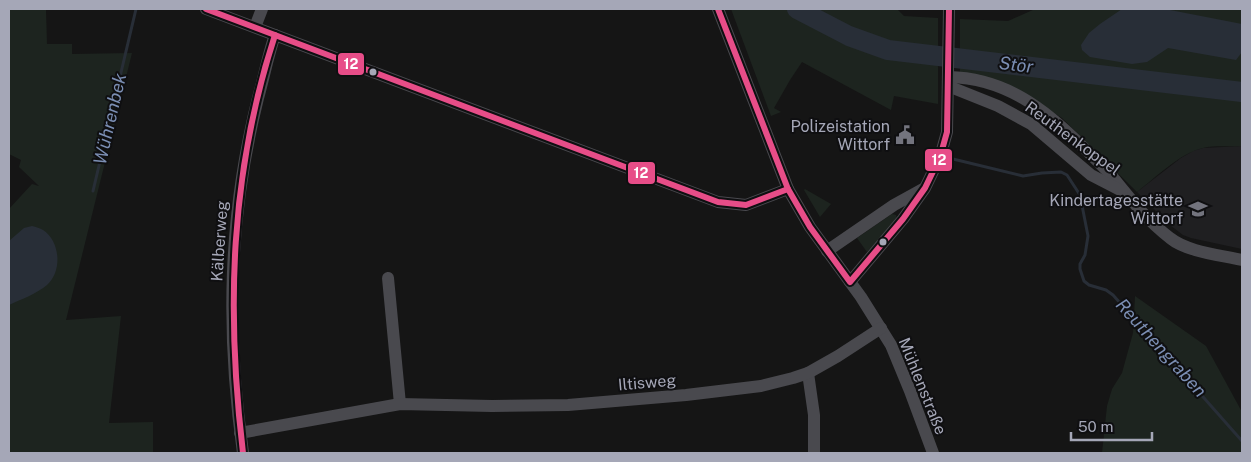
<svg xmlns="http://www.w3.org/2000/svg" width="1251" height="462" font-family="'Public Sans',sans-serif">
  <style>
    .built { fill: #1f1f21 }
    .green { fill: #1d241f }
    .water { fill: #282e37 }
    .lines { fill: none; stroke-linecap: round; stroke-linejoin: round }
    .stream { stroke: #282e37; stroke-width: 3 }
    .river { stroke: #282e37; stroke-width: 20 }
    .minor { stroke: #49494e; stroke-width: 12 }
    .bus-1-casing { stroke: #0f0f11; stroke-width: 10 }
    .bus-1 { stroke: #e74d88; stroke-width: 6 }
    .bus-dot { fill: #a5a7b7; stroke: #0f0f11; stroke-width: 2 }
    .labels { text-anchor: middle; stroke-width: 4; stroke-linejoin: round; paint-order: stroke }
    .poi-label { font-size: 16px; fill: #a5a7b7; stroke: #0f0f11; text-anchor: end }
    .street-label { font-size: 16px; fill: #a5a7b7; stroke: #0f0f11 }
    .water-label { font-size: 18px; font-style: italic; fill: #7b8eb3; stroke: #0f0f11 }
    .line-badge { stroke: #0f0f11; stroke-width: 2 }
    .badge-label { font-size: 14px; text-anchor: middle; font-weight: bold; fill: #fff }
  </style>
  <rect width="100%" height="100%" fill="#151515"/>
  <!-- built -->
  <polygon class="built" points="1242,146 1242,249 1191,238 1183,235 1170,225 1137,192 1181,158 1193,151 1203,148"/>
  <!-- green -->
  <g class="green">
    <polygon points="9,9 46,9 47,44 72,44 72,54 132,53 66,320 121,316 109,423 153,422 153,453 9,453 9,209 32,184 39,186 19,167 21,160 9,154"/>
    <polygon points="731,9 897,9 904,16 938,18 938,104 894,96 891,110 802,62 790,80 774,108 781,112 771,116"/>
    <path d="M1035 9H1242V146C1230 147 1215 145 1203 148 1180 153 1155 178 1137 192L1062 118 1020 91 960 72V19L1008 21Z"/>
    <polygon points="805,189 831,204 820,217 804,190"/>
    <polygon points="892,214 896,215 897,220 867,252 857,238"/>
    <polygon points="1135,296 1206,346 1242,412 1242,453 1102,453 1107,406 1112,389 1122,373 1133,333"/>
  </g>
  <!-- water -->
  <g class="water">
    <polygon points="1122,9 1165,9 1242,24 1242,52 1236,60 1168,48 1147,62 1132,64 1090,57 1082,50 1081,45 1089,33 1100,24"/>
    <path d="M32 226C36 227 40 228 43 230 61 242 62 272 47 285 36 294 22 299 9 305V241L24 228Z"/>
  </g>
  <g class="lines">
    <!-- stream -->
    <g class="stream">
      <polyline points="953,159 1023,176 1042,173 1061,172 1067,175 1080,195 1088,236 1085,255 1080,264 1080,269 1084,281 1089,285 1106,290 1113,295 1242,441"/>
      <polyline points="93,191 136,9"/>
    </g>
    <!-- river -->
    <polyline class="river" points="797,9 849,36 888,50 1242,92"/>
    <!-- minor -->
    <g class="minor">
      <polyline points="206,9 718,202 746,205 788,189"/>
      <polyline points="718,9 788,189 810,227 861,297 891,345 910,391 933,453"/>
      <polyline points="255,27 262,9"/>
      <path d="M949 77C1005 78 1045 109 1083 147 1094 158 1106 168 1115 180 1131 200 1149 222 1170 238 1187 252 1221 255 1242 260"/>
      <polyline points="948,86 998,106 1031,124 1091,175 1122,191"/>
      <polyline points="827,251 894,205 923,189"/>
      <polyline points="388,278 400,404"/>
      <polyline points="850,282 903,219 925,188 940,157 947,132 949,9"/>
      <polyline points="808,373 814,415 814,453"/>
      <polyline points="240,433 400,404 492,406 568,405 686,395 761,386 793,378 808,373 838,356 881,328"/>
      <path d="M243 453C226 331 228 218 258 98 264 77 268 55 275 35"/>
    </g>
    <!-- bus-1 casing -->
    <g class="bus-1-casing">
      <g id="bus-1">
        <polyline points="206,9 718,202 746,205 788,189"/>
        <polyline points="718,9 788,189 810,227 850,282 903,219 925,188 940,157 947,132 949,9"/>
        <path d="M243 453C226 310 230 173 275 35"/>
      </g>
    </g>
    <!-- bus-1 -->
    <use href="#bus-1" class="bus-1"/>
  </g>
  <!-- icons -->
  <defs>
    <g id="civic-bare" transform="scale(1.5)"><path d="M-.6-6.5H3V-4.5H.6V-3L4-1V1h2V6H-6V1h2V-1L-.6-3ZM-1.2 2.5V6h2.4V2.5Z" fill="#73747e" stroke="#0f0f11" stroke-width="2.5" paint-order="stroke"/></g>
    <g id="school-bare" transform="scale(1.5)"><path d="M0-5L7-2L0 1L-7-2ZM-4 1L0 2.5L4 1V4Q0 6-4 4Z" fill="#73747e" stroke="#0f0f11" stroke-width="2.5" paint-order="stroke"/></g>
  </defs>
  <g fill-rule="evenodd">
    <use href="#civic-bare" x="905" y="135"/>
    <use href="#school-bare" x="1198" y="209"/>
  </g>
  <!-- markers -->
  <g class="bus-dot">
    <circle cx="373" cy="72" r="4.5"/>
    <circle cx="883" cy="242" r="4.5"/>
  </g>
  <g class="labels">
    <!-- poi labels -->
    <g class="poi-label">
      <text x="890" y="132">Polizeistation<tspan x="890" dy="18">Wittorf</tspan></text>
      <text x="1183" y="206">Kindertagesstätte<tspan x="1183" dy="18">Wittorf</tspan></text>
    </g>
    <!-- street labels -->
    <g class="street-label">
      <text transform="translate(1073 138) rotate(36)" y="6">Reuthenkoppel</text>
      <text transform="translate(219 241) rotate(-86)" y="6">Kälberweg</text>
      <text transform="translate(647 382) rotate(-5)" y="6">Iltisweg</text>
      <text transform="translate(923 386) rotate(68)" y="6">Mühlenstraße</text>
    </g>
    <!-- water labels -->
    <g class="water-label">
      <text transform="translate(1016 65) rotate(7)" y="6">Stör</text>
      <text transform="translate(110 119) rotate(-77)" y="6">Wührenbek</text>
      <text transform="translate(1161 348) rotate(48)" y="6">Reuthengraben</text>
    </g>
  </g>
  <g class="line-badge">
    <rect x="337" y="52" width="28" height="24" rx="5" fill="#e74d88"/>
    <rect x="924" y="148" width="29" height="24" rx="5" fill="#e74d88"/>
    <rect x="627" y="161" width="29" height="24" rx="5" fill="#e74d88"/>
  </g>
  <g class="badge-label">
    <text x="351" y="69">12</text>
    <text x="939" y="165">12</text>
    <text x="641" y="178">12</text>
  </g>
  <!-- border -->
  <rect width="1251" height="462" fill="none" stroke="#a5a7b7" stroke-width="20"/>
  <!-- scale -->
  <path d="M1071 432v8h81v-8" fill="none" stroke="#a5a7b7" stroke-width="2.5"/>
  <text x="1078" y="432" font-size="15" fill="#a5a7b7" stroke="#0f0f11" stroke-width="4" paint-order="stroke">50 m</text>
</svg>
